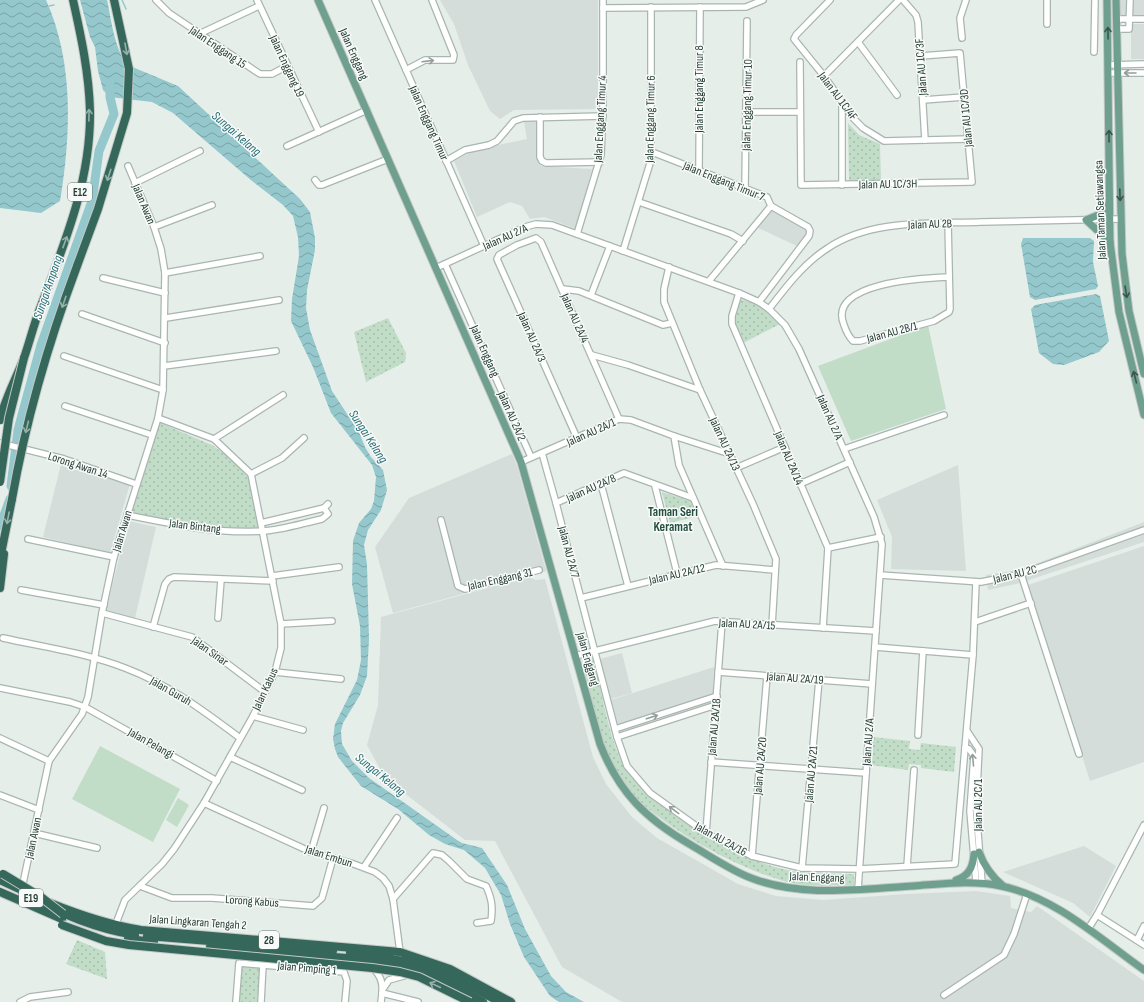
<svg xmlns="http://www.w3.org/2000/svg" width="1144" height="1002" font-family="'Sofia Sans Condensed',sans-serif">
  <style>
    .built { fill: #d4ddd9 }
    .grass { fill: url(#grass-dots) }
    .garden { fill: #c1dcc7 }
    .water { fill: url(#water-waves) }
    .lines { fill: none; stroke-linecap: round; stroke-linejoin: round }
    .stream { stroke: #94c8cc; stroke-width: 1.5 }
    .river { stroke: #94c8cc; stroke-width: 9 }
    .minor-casing { stroke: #a9b6b0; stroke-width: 8 }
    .major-casing { stroke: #c3c9c7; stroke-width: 9 }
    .highway-casing { stroke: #c3c9c7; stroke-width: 10 }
    .minor { stroke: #fff; stroke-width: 5.5 }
    .major { stroke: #6f9f8f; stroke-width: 7 }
    .highway { stroke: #35685a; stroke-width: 8 }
    .highway-bridge-casing { stroke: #c3c9c7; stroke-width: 10; stroke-linecap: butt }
    .highway-bridge { stroke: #35685a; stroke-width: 8 }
    .oneway { stroke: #39564c }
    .oneway2 { stroke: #96b1a9 }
    .oneway3 { stroke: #939e9a }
    .labels { text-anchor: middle; stroke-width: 3; stroke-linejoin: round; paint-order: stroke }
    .shield { fill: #f7faf8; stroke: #657670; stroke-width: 1 }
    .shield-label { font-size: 11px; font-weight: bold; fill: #273e36 }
    .street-label { font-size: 12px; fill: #273e36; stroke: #f7faf8 }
    .water-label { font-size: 13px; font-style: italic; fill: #266d75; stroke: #f7faf8 }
    .neighbourhood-label { font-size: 13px; font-weight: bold; fill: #244f41; stroke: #f7faf8 }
  </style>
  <defs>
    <pattern id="grass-dots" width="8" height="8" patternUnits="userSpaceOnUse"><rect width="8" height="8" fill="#c1dcc7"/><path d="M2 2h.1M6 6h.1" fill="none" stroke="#a6beac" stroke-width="1.8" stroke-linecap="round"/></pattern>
    <pattern id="water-waves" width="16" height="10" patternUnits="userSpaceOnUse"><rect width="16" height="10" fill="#94c8cc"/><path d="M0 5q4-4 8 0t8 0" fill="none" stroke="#79a4a6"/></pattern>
  </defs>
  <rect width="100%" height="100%" fill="#e6eeea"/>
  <!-- built -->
  <g class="built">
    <polygon points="440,0 598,0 598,109 514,110 500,119 490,111 468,65 454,24"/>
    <rect x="1120" y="0" width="24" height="23"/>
    <rect x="1131" y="24" width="13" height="35"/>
    <polygon points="536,120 537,159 541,166 592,169 576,229 544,217 530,219 522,206 510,202 477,217 454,161 475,150 527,139 524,122"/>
    <polygon points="772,209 806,228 808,235 799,247 756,227"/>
    <polygon points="512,454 517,466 546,571 393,613 375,547 409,498"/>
    <polygon points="61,464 130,484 110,553 43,537"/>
    <polygon points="958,465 966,571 891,569 892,537 877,500"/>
    <polygon points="128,521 156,527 135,618 106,612"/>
    <polygon points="1144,522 1144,542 1020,583 988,590 986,575 1020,570"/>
    <polygon points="1144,546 1144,762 1090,781 1028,585"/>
    <polygon points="528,577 536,580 545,579 593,757 606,784 632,817 657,838 738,884 776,896 823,900 906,894 976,891 1010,896 1011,908 1031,912 1037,906 1144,981 1144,1002 622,1002 562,967 495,841 465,840 385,778 367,745 378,705 381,617"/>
    <polygon points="622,653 632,693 611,699 600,659"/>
    <polygon points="714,667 713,695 618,725 611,700"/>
    <polygon points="1084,846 1116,866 1090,917 1073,903 1003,872"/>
  </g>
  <!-- grass -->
  <g class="grass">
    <polygon points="848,123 859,135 880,144 881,181 849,180"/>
    <polygon points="740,299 763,306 780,324 743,343 735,322"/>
    <polygon points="388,318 406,353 405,362 366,382 354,332"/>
    <polygon points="158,422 212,445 230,458 248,477 261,529 195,526 129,514"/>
    <polygon points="662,492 690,501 698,516 670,523"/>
    <path d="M594 659C601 689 610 745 626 769 652 808 734 857 779 868 803 875 829 873 854 874V885C836 885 815 887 797 884 744 874 647 821 618 776 598 745 592 698 583 663Z"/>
    <polygon points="873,737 910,741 909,749 920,750 921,743 956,747 954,772 921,768 921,765 909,764 908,770 870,765"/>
    <polygon points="77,940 105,952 107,979 66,964"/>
    <polygon points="241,965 260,966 257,1002 239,1002"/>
  </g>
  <!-- garden -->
  <g class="garden">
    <polygon points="928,325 946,409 851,441 818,366"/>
    <polygon points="100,746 180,789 153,842 72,799"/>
    <polygon points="178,798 189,805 177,827 166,820"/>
  </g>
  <!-- water -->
  <g class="water">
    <path d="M0 0H46C74 62 71 135 60 201L41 213 0 208Z"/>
    <path d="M80 0H107C111 18 115 55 130 66L178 86 300 199 310 212 315 238V250L307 290 306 308 310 330 332 391 359 432 365 447 371 457 383 470 387 490 381 510 368 530 364 545 367 564 369 639 367 676 360 695 343 723 341 731 342 744 352 761 369 778 457 840 462 843 482 848 507 885 525 929 551 976 566 992 584 1002H559L550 996 524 957 510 924 501 895 485 868 464 850 445 844 429 835 398 809 361 786 338 757 335 749 333 739 335 724 357 680 361 660 360 626 352 584 353 541 359 523 371 509 374 501 376 477 372 465 331 413 313 367 291 321 292 299 299 256 298 237 293 216 283 205 252 181 173 113 152 102 110 97 103 90 98 71 95 47 90 37Z"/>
    <polygon points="1023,238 1090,238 1094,241 1093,262 1098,286 1096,289 1035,300 1030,297 1021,244"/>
    <polygon points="1096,294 1100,296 1109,341 1099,352 1064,365 1053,364 1039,353 1031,309 1035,305"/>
  </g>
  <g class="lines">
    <!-- stream -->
    <g class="stream">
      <polyline points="122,0 126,9"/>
      <polyline points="49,6 54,5"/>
    </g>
    <!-- river -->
    <g class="river">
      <polyline points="11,486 18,430 41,345 92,201 99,151 114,114 110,97 110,85"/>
      <polyline points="0,526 10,499"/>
    </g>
    <!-- minor casing -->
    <g class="minor-casing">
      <g id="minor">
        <polyline points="156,0 169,13 260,74 272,74 287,66"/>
        <polyline points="257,0 319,132"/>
        <polyline points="375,0 484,246"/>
        <polyline points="830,0 796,35 794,39 824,76 854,119 863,128 884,141 968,139"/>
        <polyline points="903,0 916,15 918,22 925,140"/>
        <polyline points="603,8 746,7 763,0"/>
        <polyline points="1116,19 1144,19"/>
        <polyline points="1047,24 1047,0"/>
        <polyline points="1116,29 1129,29 1130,0"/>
        <polyline points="199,34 259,6"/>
        <polyline points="962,38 960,18 966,0"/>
        <polyline points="858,42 897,95"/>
        <polyline points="1094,52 1095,0"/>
        <polyline points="800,62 801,185 972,182 960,53 921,56"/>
        <polyline points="1108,65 1144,64"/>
        <polyline points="406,70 425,60 453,60 454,55 432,0"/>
        <polyline points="1108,73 1144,73"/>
        <polyline points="824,76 899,0"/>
        <polyline points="923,100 964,97"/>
        <polyline points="842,103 842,185"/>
        <polyline points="747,112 800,112"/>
        <polyline points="540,117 540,157 542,161 546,163 600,162"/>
        <polyline points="287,146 367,110"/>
        <polyline points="652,152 767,197 771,206 808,227 810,231 809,236 759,302"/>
        <polyline points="446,161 465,150 489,145 497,141 514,121 523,118 603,116"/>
        <polyline points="699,170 700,7"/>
        <polyline points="315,180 319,185 322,185 388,159"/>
        <polyline points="135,183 200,151"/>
        <polyline points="745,189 747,21"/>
        <polyline points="639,202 731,234 743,241"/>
        <path d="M948 223 950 309 949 312 934 321 860 341H853C848 336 846 331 844 325 826 282 925 278 949 277"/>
        <polyline points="154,227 212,205"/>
        <polyline points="577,234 601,155 603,105 603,0"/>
        <polyline points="623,251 651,160 651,7"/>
        <polyline points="445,264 531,457"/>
        <polyline points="669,267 664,289 664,302 700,390 753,504 776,559 772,625"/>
        <polyline points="436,268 525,227 536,224 552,225 739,293 759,302 769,309 785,325 799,349 874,517 882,544 858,889"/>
        <polyline points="165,273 260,256"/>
        <polyline points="103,278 165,293"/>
        <polyline points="709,281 771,206"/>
        <polyline points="563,289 579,291 663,325 672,323"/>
        <polyline points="739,293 732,316 732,324 828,548 823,628"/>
        <polyline points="591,295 610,246"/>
        <path d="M769 309C786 287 804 263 828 248 871 219 931 224 981 222 1027 221 1074 220 1120 219"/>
        <polyline points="82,314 165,343"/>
        <polyline points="166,318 279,300"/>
        <polyline points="592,355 628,365 700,390"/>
        <polyline points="64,356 163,390"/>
        <polyline points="164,366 276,351"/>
        <polyline points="65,406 152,435"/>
        <polyline points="674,436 679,465 723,566"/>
        <polyline points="577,438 497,259 499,255 517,245 536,238 541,242 619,419"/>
        <polyline points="214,439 283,395"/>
        <polyline points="0,443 64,459 136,484"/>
        <polyline points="844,449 944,415"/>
        <polyline points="542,453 556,503 617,737 627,766 650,793 706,833 752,856 802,868 859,869 955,864 973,655 976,582"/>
        <polyline points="521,462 619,419 631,420 674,436 730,454"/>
        <polyline points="736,468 785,447"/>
        <polyline points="251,474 282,458 304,438"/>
        <polyline points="601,484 628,586"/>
        <polyline points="800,484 850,462"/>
        <polyline points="655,486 677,573"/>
        <polyline points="556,503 624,473 693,498"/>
        <path d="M127 515C171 524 217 534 263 531 282 530 303 523 322 519L328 514 324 508"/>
        <polyline points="441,520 458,586 465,589 539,570"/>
        <polyline points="261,523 324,508 328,504"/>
        <polyline points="28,539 114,557"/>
        <polyline points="828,548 881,537"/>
        <polyline points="1021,574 1079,754"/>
        <polyline points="880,575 981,582 1021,574 1144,530"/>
        <polyline points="272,576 339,567"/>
        <polyline points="21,590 104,605"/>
        <polyline points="581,598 716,565 775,570"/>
        <polyline points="102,613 192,637 265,692"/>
        <polyline points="218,618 221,580"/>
        <polyline points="975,622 1031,603"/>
        <polyline points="281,624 332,621"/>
        <polyline points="153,627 165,584 169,579 174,577 273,581"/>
        <path d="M3 638C43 647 87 653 125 668 168 684 204 711 240 738"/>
        <polyline points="875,647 973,655"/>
        <polyline points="575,656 715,621 876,631"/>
        <polyline points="275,672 341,679"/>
        <polyline points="718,672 872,684"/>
        <polyline points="0,688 70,702 85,707 217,781"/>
        <polyline points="253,716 303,730"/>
        <polyline points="615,729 717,696"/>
        <polyline points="967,731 979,749 976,808 982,883"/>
        <polyline points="918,735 923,651"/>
        <polyline points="617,737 716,705"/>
        <polyline points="0,738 49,761"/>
        <polyline points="965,748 969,749 974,756 970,811 976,882"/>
        <polyline points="230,757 302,790"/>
        <polyline points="711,762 866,773"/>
        <polyline points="0,795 39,810"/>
        <polyline points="204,803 311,852 351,863 375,872 383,878 389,886 393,899 400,952"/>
        <polyline points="34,833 97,848"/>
        <polyline points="706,833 722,622"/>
        <polyline points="311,852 324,808"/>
        <polyline points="752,856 767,676"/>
        <polyline points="907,866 914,770"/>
        <polyline points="364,867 397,818"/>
        <polyline points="802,868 819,680"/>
        <polyline points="140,886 172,898 212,898 313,906 322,898 333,858"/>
        <polyline points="22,888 49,761 82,714 88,697 102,613 114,557 158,418 163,390 165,273 161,249 154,227 128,166"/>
        <path d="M393 899 433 853 442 855 449 861 467 879 486 886C492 899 493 907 491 921L477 923"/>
        <polyline points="1097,915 1144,945"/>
        <polyline points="115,926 125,900 162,864 174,849 204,803 253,716 275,672 281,648 281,624 251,474 214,439 158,418"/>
        <polyline points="1088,929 1097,915 1144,825"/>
        <polyline points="1137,940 1144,926"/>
        <path d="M372 968C384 977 383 989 381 1002"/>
        <polyline points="383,989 389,980 407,975"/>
        <polyline points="382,993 418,1002"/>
        <polyline points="944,995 1004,955 1014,934 1027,894"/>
        <polyline points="20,1002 30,997 68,992"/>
        <polyline points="236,1002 239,963 344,972 347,981 345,1002"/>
        <polyline points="261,1002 263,965"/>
      </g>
    </g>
    <!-- major casing -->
    <g class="major-casing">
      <g id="major">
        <path d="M318 0 521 462 600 744C619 793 646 819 691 845 710 856 730 870 751 878 803 898 860 889 913 886 943 884 972 880 1001 886 1055 897 1100 939 1144 970"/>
        <polyline points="1107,0 1110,242 1119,312 1144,415"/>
        <polyline points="1116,0 1122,254 1129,311 1144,374"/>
        <polyline points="1109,203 1101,214 1086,220 1110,242"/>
        <path d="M979 852C984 866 991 876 1003 886"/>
        <path d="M956 880C969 876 973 867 974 854"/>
      </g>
    </g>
    <!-- highway casing -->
    <g class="highway-casing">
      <g id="highway">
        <polyline points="77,266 98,209 127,113 129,69 114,0"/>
        <path d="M0 420C5 398 16 379 24 358 30 341 34 323 41 306 65 242 91 180 90 111 89 73 81 36 73 0"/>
        <polyline points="0,559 12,499"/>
        <polyline points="0,588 4,554"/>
        <polyline points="0,880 32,895"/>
        <polyline points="0,892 62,919"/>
        <path d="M27 896C62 914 96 929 135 935"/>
        <path d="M50 903C80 915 109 925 141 930L400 952 450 969 511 1002"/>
        <polyline points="147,936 333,951"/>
        <polyline points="128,939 154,942"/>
        <polyline points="210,947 359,959 402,966 438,977 483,1002"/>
        <polyline points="350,952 421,964 450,976 500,1002"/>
      </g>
    </g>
    <!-- minor -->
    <use href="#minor" class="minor"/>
    <!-- major -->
    <use href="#major" class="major"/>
    <!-- highway -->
    <use href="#highway" class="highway"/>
    <!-- highway-bridge casing -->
    <g class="highway-bridge-casing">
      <g id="highway-bridge">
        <polyline points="0,482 9,418 24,358"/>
        <path d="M12 499C26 419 49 341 77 266"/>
        <polyline points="3,874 41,897 63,914"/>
        <polyline points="62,925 106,941 129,945 372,968 400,972 419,977 470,1002"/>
      </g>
    </g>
    <!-- highway-bridge -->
    <use href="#highway-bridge" class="highway-bridge"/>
  </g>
  <!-- one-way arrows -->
  <defs><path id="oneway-shaft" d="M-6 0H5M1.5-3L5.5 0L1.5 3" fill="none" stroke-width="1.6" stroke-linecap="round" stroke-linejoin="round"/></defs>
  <g class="oneway">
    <use href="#oneway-shaft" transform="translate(1108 33) rotate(-91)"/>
    <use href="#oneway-shaft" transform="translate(1109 136) rotate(-90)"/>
    <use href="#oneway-shaft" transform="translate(1120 195) rotate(88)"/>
    <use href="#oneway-shaft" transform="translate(1126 292) rotate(81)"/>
    <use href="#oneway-shaft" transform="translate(1135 377) rotate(-104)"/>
  </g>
  <g class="oneway2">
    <use href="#oneway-shaft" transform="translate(126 49) rotate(80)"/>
    <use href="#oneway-shaft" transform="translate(89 115) rotate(-89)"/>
    <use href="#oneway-shaft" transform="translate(109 175) rotate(108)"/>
    <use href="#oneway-shaft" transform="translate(65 242) rotate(-70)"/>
    <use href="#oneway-shaft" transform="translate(64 302) rotate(109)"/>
    <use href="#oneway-shaft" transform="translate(27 427) rotate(104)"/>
    <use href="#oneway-shaft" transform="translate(8 518) rotate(101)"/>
    <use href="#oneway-shaft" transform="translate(435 985) rotate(-155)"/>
  </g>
  <g class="oneway3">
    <use href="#oneway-shaft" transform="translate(428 61) rotate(-7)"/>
    <use href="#oneway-shaft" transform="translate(1130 73) rotate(-180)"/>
    <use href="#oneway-shaft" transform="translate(652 717) rotate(-18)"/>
    <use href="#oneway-shaft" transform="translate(973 760) rotate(-95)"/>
    <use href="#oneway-shaft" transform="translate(674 810) rotate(-144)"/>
  </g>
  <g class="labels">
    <!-- shield labels -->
    <g class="shield">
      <rect x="68" y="183" width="24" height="18" rx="3"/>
      <rect x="19" y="889" width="24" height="18" rx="3"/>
      <rect x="259" y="931" width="20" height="18" rx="3"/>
    </g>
    <g class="shield-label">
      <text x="80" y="196">E12</text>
      <text x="31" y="902">E19</text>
      <text x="269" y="944">28</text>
    </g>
    <!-- street labels -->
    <g class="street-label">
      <text transform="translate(218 47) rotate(34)" y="4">Jalan Enggang 15</text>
      <text transform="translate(354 54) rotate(66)" y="4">Jalan Enggang</text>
      <text transform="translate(287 66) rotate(65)" y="4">Jalan Enggang 19</text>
      <text transform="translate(921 67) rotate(-94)" y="4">Jalan AU 1C/3F</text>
      <text transform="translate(699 89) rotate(-90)" y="4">Jalan Enggang Timur 8</text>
      <text transform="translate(838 96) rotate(53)" y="4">Jalan AU 1C/4F</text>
      <text transform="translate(747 105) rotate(-89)" y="4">Jalan Enggang Timur 10</text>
      <text transform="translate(966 118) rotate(-95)" y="4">Jalan AU 1C/3D</text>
      <text transform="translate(600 119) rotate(-87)" y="4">Jalan Enggang Timur 4</text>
      <text transform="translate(650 119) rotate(-89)" y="4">Jalan Enggang Timur 6</text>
      <text transform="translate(429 123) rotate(66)" y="4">Jalan Enggang Timur</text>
      <text transform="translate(724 181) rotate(22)" y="4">Jalan Enggang Timur 7</text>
      <text transform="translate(888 184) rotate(-1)" y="4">Jalan AU 1C/3H</text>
      <text transform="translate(144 204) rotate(67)" y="4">Jalan Awan</text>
      <text transform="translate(1100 210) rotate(-92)" y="4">Jalan Taman Setiawangsa</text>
      <text transform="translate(930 224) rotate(-2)" y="4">Jalan AU 2B</text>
      <text transform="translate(505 237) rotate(-24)" y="4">Jalan AU 2/A</text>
      <text transform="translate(575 318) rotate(66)" y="4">Jalan AU 2A/4</text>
      <text transform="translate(892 332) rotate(-15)" y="4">Jalan AU 2B/1</text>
      <text transform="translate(532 337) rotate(66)" y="4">Jalan AU 2A/3</text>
      <text transform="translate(485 351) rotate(66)" y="4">Jalan Enggang</text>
      <text transform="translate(512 416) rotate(66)" y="4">Jalan AU 2A/2</text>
      <text transform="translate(830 417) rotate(66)" y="4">Jalan AU 2/A</text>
      <text transform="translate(591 432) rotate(-24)" y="4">Jalan AU 2A/1</text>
      <text transform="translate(725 444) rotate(65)" y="4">Jalan AU 2A/13</text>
      <text transform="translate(789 458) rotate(67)" y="4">Jalan AU 2A/14</text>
      <text transform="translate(78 465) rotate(18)" y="4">Lorong Awan 14</text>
      <text transform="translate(591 488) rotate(-24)" y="4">Jalan AU 2A/8</text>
      <text transform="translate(195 526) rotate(7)" y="4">Jalan Bintang</text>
      <text transform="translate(122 531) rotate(-73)" y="4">Jalan Awan</text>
      <text transform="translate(569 552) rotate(75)" y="4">Jalan AU 2A/7</text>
      <text transform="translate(677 574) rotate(-13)" y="4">Jalan AU 2A/12</text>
      <text transform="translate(1015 574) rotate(-14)" y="4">Jalan AU 2C</text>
      <text transform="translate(500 579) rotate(-13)" y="4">Jalan Enggang 31</text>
      <text transform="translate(747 624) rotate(3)" y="4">Jalan AU 2A/15</text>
      <text transform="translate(210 651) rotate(35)" y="4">Jalan Sinar</text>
      <text transform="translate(588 659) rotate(74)" y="4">Jalan Enggang</text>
      <text transform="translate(795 678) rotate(4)" y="4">Jalan AU 2A/19</text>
      <text transform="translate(265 689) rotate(-65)" y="4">Jalan Kabus</text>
      <text transform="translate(171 691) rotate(30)" y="4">Jalan Guruh</text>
      <text transform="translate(714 727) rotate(-85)" y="4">Jalan AU 2A/18</text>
      <text transform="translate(868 742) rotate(-86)" y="4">Jalan AU 2/A</text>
      <text transform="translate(151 743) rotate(29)" y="4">Jalan Pelangi</text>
      <text transform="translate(760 766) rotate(-85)" y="4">Jalan AU 2A/20</text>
      <text transform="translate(811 774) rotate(-85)" y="4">Jalan AU 2A/21</text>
      <text transform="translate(978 805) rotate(-90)" y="4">Jalan AU 2C/1</text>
      <text transform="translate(33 838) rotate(-78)" y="4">Jalan Awan</text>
      <text transform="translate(721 839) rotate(29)" y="4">Jalan AU 2A/16</text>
      <text transform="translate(329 856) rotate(18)" y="4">Jalan Embun</text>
      <text transform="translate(817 877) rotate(2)" y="4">Jalan Enggang</text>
      <text transform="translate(252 901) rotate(4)" y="4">Lorong Kabus</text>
      <text transform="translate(198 922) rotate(4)" y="4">Jalan Lingkaran Tengah 2</text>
      <text transform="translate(307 968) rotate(5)" y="4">Jalan Pimping 1</text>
    </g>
    <!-- water labels -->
    <g class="water-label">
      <text transform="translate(237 133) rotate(41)" y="5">Sungai Kelang</text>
      <text transform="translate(47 287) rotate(-71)" y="5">Sungai Ampang</text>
      <text transform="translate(369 436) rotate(57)" y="5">Sungai Kelang</text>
      <text transform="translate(381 774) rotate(39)" y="5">Sungai Kelang</text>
    </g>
    <!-- neighbourhood labels -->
    <g class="neighbourhood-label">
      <text x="673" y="516">Taman Seri<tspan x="673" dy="15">Keramat</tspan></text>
    </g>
  </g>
</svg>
